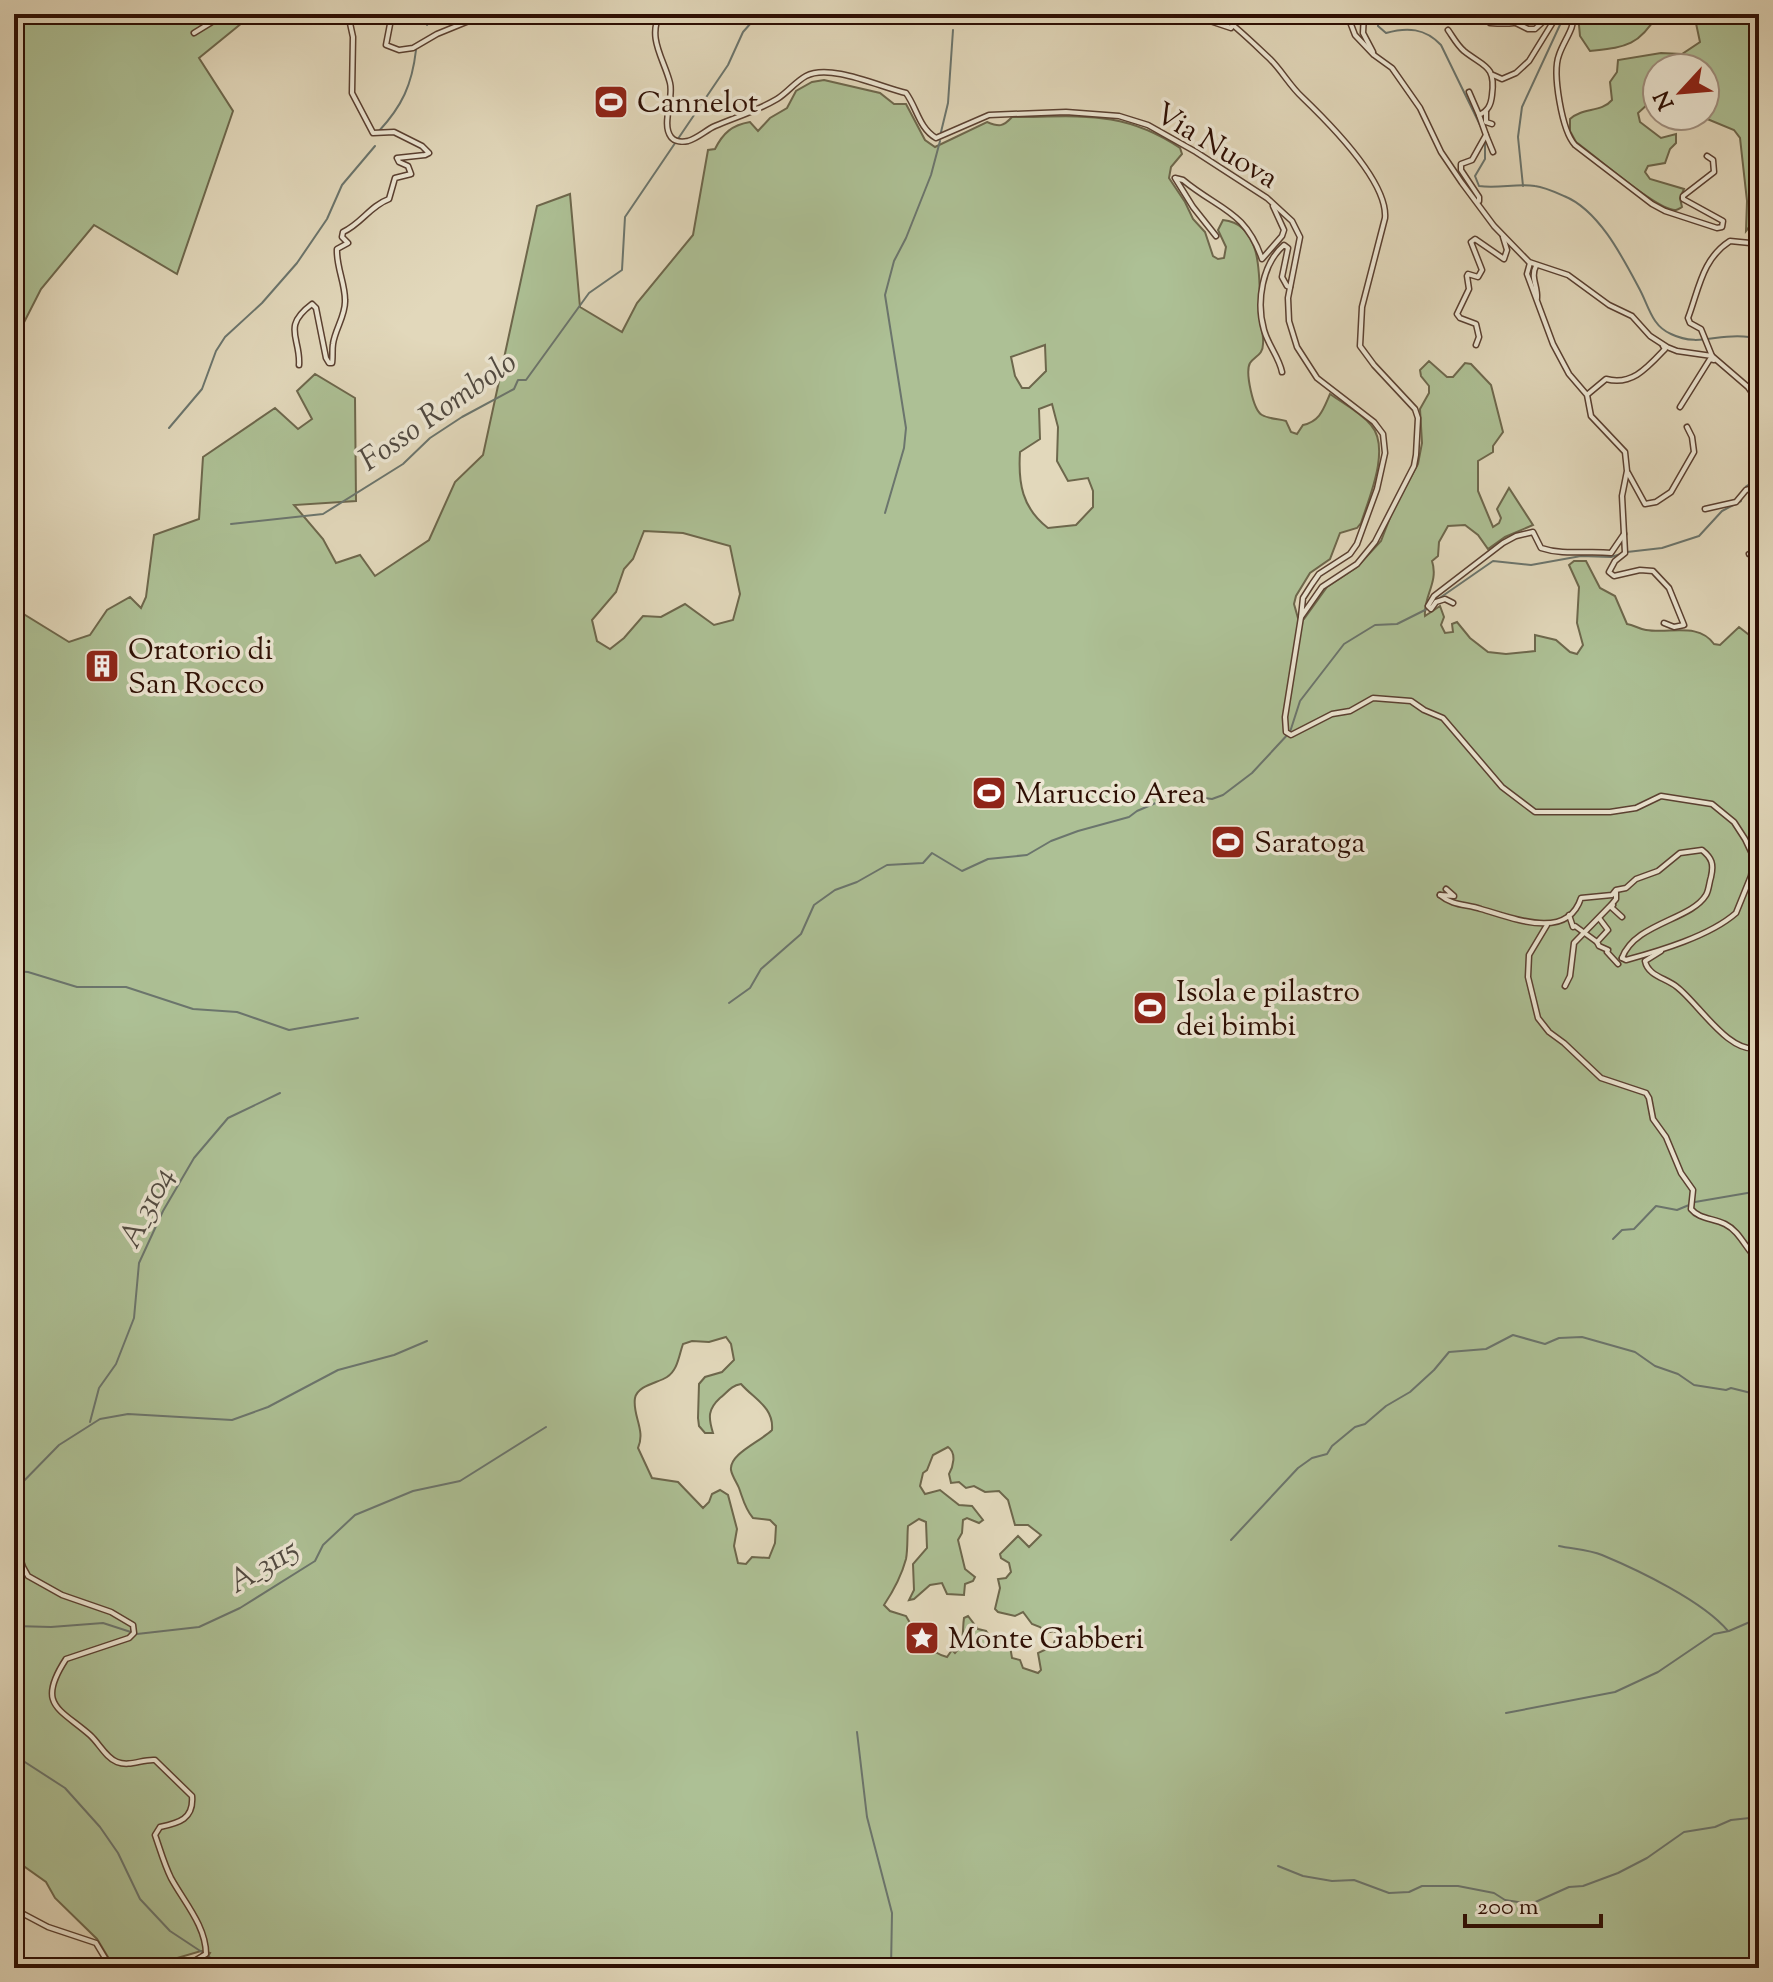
<svg xmlns="http://www.w3.org/2000/svg" width="1773" height="1982" font-family="'Sorts Mill Goudy',serif">
  <style>
    .green { fill: #adc095; stroke: #6d674c; stroke-width: 2; fill-rule: evenodd }
    .lines { fill: none; stroke-linecap: round; stroke-linejoin: round }
    .stream { stroke: #6b756d; stroke-width: 2 }
    .minor-casing { stroke: #5a4031; stroke-width: 7 }
    .minor { stroke: #ece6d3; stroke-width: 4 }
    .labels { text-anchor: middle; stroke-width: 7; stroke-linejoin: round; paint-order: stroke }
    .poi-label { font-size: 30px; fill: #2d0e03; stroke: #ece6d3; text-anchor: start }
    .street-label { font-size: 30px; fill: #2d0e03; stroke: #ece6d3 }
    .water-label { font-size: 32px; font-style: italic; fill: #514a41; stroke: #ece6d3 }
  </style>
  <rect width="100%" height="100%" fill="#e2d8bb"/>
  <filter id="stains"><feTurbulence type="fractalNoise" baseFrequency=".0025" numOctaves="4"/><feColorMatrix values="0 0 0 0 .2 0 0 0 0 .09 0 0 0 0 .02 0 0 0 .5 -.17"/></filter>
  <radialGradient id="worn" r=".72"><stop offset=".6" stop-color="#630" stop-opacity="0"/><stop offset="1" stop-color="#630" stop-opacity=".3"/></radialGradient>
  <!-- green -->
  <g class="green">
    <polygon points="14,14 253,14 199,58 233,111 177,274 94,225 41,289 14,342"/>
    <path d="M1578 14H1658C1638 47 1625 47 1590 51L1580 36Z"/>
    <path d="M1694 14H1759V57L1756 59 1759 74V131L1753 132 1750 140 1754 148 1759 151V215L1746 231 1747 201 1740 138 1734 130 1700 116H1705V68H1657V103H1649L1638 113 1640 122 1661 138 1676 134V143L1670 149 1665 163 1648 166 1645 172 1650 179 1684 189 1680 198 1682 207C1677 210 1676 211 1670 209 1648 202 1598 158 1576 142L1570 131V119C1583 107 1601 113 1612 100L1610 82 1617 72 1618 60 1661 53 1682 54 1700 42Z"/>
    <path d="M824 80 880 93 894 104H906L925 140 935 147 987 122C999 127 1003 127 1012 117 1078 117 1122 109 1180 148L1182 154 1171 167 1169 178 1185 202 1193 219 1205 232 1213 256 1218 259 1224 258 1226 247 1218 230 1223 220C1265 224 1259 284 1260 313 1260 324 1264 334 1263 344 1263 355 1255 356 1250 363 1245 372 1253 410 1262 415 1269 419 1279 419 1286 421L1291 432 1297 434 1303 425C1320 421 1323 410 1330 394 1344 404 1360 412 1371 425 1391 448 1369 498 1361 523L1357 528 1340 533 1330 559 1310 573 1296 596 1294 604 1298 618 1304 619 1327 587 1357 567 1381 541 1393 510 1418 464 1422 443 1420 409 1429 393V386L1421 376 1420 370 1429 361 1447 377H1453L1465 363 1471 364 1491 385 1503 432 1493 446V452L1478 461V491L1493 527 1499 523 1501 518 1497 509 1509 488 1533 525 1505 537 1488 549 1478 535 1465 525 1448 526 1439 542 1438 556 1432 561C1439 582 1423 597 1425 616L1440 606 1444 617 1441 625 1445 633 1453 632 1452 624 1457 622 1470 638 1488 652 1506 654 1535 651V635L1556 640 1570 652 1577 654 1583 645 1577 623 1579 587 1569 565 1574 561H1586L1600 588 1615 596 1627 624C1634 625 1639 629 1646 630 1670 634 1698 622 1714 644L1720 645 1739 627 1753 638H1759V1968H191L206 1960 210 1953 201 1951 150 1966 114 1967 97 1939 55 1898 46 1882 18 1862 14 1854V601L22 613 69 642 90 635 107 610 130 597 141 608 146 597 154 535 199 519 203 457 275 408 298 429 312 419 297 391 315 374 355 398 356 501 294 505 323 539 336 563 360 555 375 576 429 540 455 482 483 455 537 206 570 194 580 307 622 332 637 303 693 235 708 150 715 149C723 133 732 125 750 122L758 131 770 118 787 108 796 91 812 82ZM1045 345 1046 371 1029 388H1022L1015 376 1011 357ZM1052 404 1058 427 1057 461 1068 481 1088 478 1093 491V507L1076 525 1048 528C1022 508 1018 483 1020 452L1040 439 1039 409ZM644 531 683 533 730 546 740 594 733 620 714 625 685 604 661 617 643 616 624 638 610 649 597 641 592 620 616 592 624 569 633 559ZM726 1337 731 1344 734 1360 722 1372 705 1377 699 1384 698 1418 699 1426 705 1433H713C708 1417 708 1409 720 1398 728 1392 730 1386 741 1384 754 1399 774 1407 772 1430 760 1442 729 1454 731 1470 732 1476 737 1483 739 1488 743 1499 745 1509 753 1518L770 1520 776 1526 775 1543 769 1558 752 1557 746 1564 738 1563 734 1546 737 1529 728 1495 720 1490 712 1494 709 1502 703 1508 678 1482 652 1478 638 1448C646 1430 632 1415 635 1398 638 1385 658 1383 667 1377 678 1370 679 1355 683 1344L692 1341 709 1342ZM948 1447C957 1453 953 1467 949 1474L951 1483 959 1482 966 1488 974 1486 985 1492 999 1491 1008 1500 1015 1525H1028L1041 1535 1029 1547 1018 1536 1000 1554 1001 1558 1009 1563 1011 1572 1006 1578 998 1579 1000 1588 995 1609 998 1612 1015 1616 1023 1612 1032 1624 1040 1627 1046 1633 1054 1631 1057 1634 1053 1646 1038 1653 1041 1670 1038 1673 1023 1668 1020 1660 1012 1658 1010 1646 1004 1639 991 1638 986 1631 978 1629 968 1616 964 1618C962 1631 965 1643 955 1653L952 1650 947 1657C925 1651 917 1635 906 1616L890 1611 884 1605C892 1593 902 1574 906 1559 908 1548 907 1536 908 1526L919 1519 926 1522 927 1548 913 1564 914 1590 909 1600 914 1599 930 1585 942 1583 947 1594 964 1595 965 1584 973 1581 975 1577 965 1569 958 1540 962 1533 963 1520 967 1518 979 1523 983 1520 972 1506 959 1505 940 1490 925 1494 920 1486 923 1473 927 1470 933 1455Z"/>
  </g>
  <g class="lines">
    <!-- stream -->
    <g class="stream">
      <path d="M1378 14V26L1386 33C1407 27 1425 28 1441 45L1481 127"/>
      <polyline points="427,25 434,14"/>
      <path d="M379 131C402 106 412 85 416 50"/>
      <polyline points="941,132 948,103 953,30"/>
      <path d="M1485 141V159L1475 176 1479 186C1498 189 1517 183 1535 186 1544 187 1555 192 1564 196 1599 210 1623 258 1640 290 1649 307 1652 326 1671 334 1700 348 1718 332 1749 337 1758 351 1755 371 1759 388"/>
      <polyline points="1523,186 1518,137 1522,107 1565,14"/>
      <polyline points="169,428 202,389 216,351 225,337 262,303 297,263 327,219 342,185 375,146"/>
      <polyline points="885,513 904,448 906,428 885,295 894,261 906,238 931,175 940,141"/>
      <polyline points="231,524 323,514 403,464 430,438 462,417 514,389 518,380 526,380 589,293 622,270 625,217 728,65 743,32 759,14"/>
      <path d="M1627 552 1662 548 1699 536 1722 511 1741 501C1742 486 1746 486 1759 480"/>
      <polyline points="1431,604 1493,561 1531,565 1581,556 1611,557 1621,554"/>
      <polyline points="14,971 28,972 77,987 126,987 193,1009 237,1012 289,1030 358,1018"/>
      <polyline points="729,1003 750,988 761,969 801,934 814,905 835,890 857,882 887,865 923,863 932,853 962,871 988,859 1027,855 1051,841 1078,831 1129,817 1137,811 1165,799 1183,795 1212,799 1223,795 1252,773 1290,732 1300,701 1344,644 1375,625 1397,624 1427,609"/>
      <polyline points="1695,1202 1759,1191"/>
      <polyline points="1613,1239 1622,1230 1634,1229 1656,1206 1677,1210 1689,1205"/>
      <polyline points="90,1422 99,1388 116,1364 134,1318 139,1263 163,1211 194,1158 228,1118 280,1093"/>
      <polyline points="14,1491 59,1445 100,1419 128,1414 232,1420 268,1407 338,1370 394,1355 427,1341"/>
      <polyline points="1231,1540 1298,1468 1312,1458 1327,1454 1332,1446 1355,1427 1365,1424 1386,1406 1410,1392 1434,1370 1449,1352 1486,1349 1513,1335 1545,1344 1559,1338 1582,1337 1635,1352 1655,1366 1678,1374 1694,1385 1726,1390 1731,1388 1759,1395"/>
      <path d="M1559 1546C1573 1549 1589 1550 1602 1555 1638 1570 1703 1601 1728 1631"/>
      <polyline points="14,1626 51,1627 103,1623 137,1634 199,1627 240,1608 315,1561 323,1545 355,1515 413,1491 460,1481 546,1427"/>
      <polyline points="1506,1713 1615,1692 1658,1672 1714,1634 1729,1631 1759,1618"/>
      <polyline points="857,1732 867,1817 892,1913 891,1968"/>
      <polyline points="14,1755 65,1788 100,1827 118,1853 140,1899 170,1931 226,1968"/>
      <polyline points="1278,1866 1303,1876 1332,1881 1354,1880 1389,1893 1409,1892 1422,1886 1458,1886 1494,1893 1505,1900 1531,1904 1569,1887 1583,1886 1618,1873 1647,1858 1684,1832 1715,1827 1731,1820 1759,1817"/>
    </g>
    <!-- minor casing -->
    <g class="minor-casing">
      <g id="minor">
        <path d="M193 14C200 22 208 19 217 14"/>
        <polyline points="392,14 386,45 399,50 413,48 437,34 486,14"/>
        <path d="M660 14C647 38 664 59 670 83 674 99 661 124 671 137 675 142 683 142 688 141 698 138 706 130 715 126 736 117 757 111 777 99 787 93 795 82 806 76 830 63 880 87 906 93 917 108 919 128 936 138L989 115 1066 112 1119 116 1148 125 1196 152 1267 198 1292 221 1300 237 1288 298 1289 321 1297 347 1317 378 1374 422 1383 434 1385 453 1377 489 1357 544 1350 554 1319 574 1312 584 1303 598 1301 617 1322 587 1357 564 1375 542 1414 466 1416 455 1418 418 1415 409 1374 365 1360 346 1362 307 1385 218C1388 181 1327 121 1302 97 1290 86 1282 71 1270 59 1254 44 1237 27 1219 14"/>
        <polyline points="1175,14 1201,18 1231,28 1233,25"/>
        <polyline points="1347,14 1355,35 1374,55 1392,68 1420,108 1441,152 1462,183 1494,226 1529,262 1568,275 1609,305 1632,316 1650,336 1667,347 1677,351 1712,356 1748,387 1759,403"/>
        <polyline points="1364,14 1363,33 1373,52"/>
        <path d="M1483 14 1490 23C1505 24 1523 25 1534 14"/>
        <polyline points="1541,14 1555,21"/>
        <path d="M1574 14C1574 30 1564 40 1559 55 1552 73 1562 131 1575 145L1652 204 1665 211 1717 228 1722 227 1723 221 1683 199V196L1714 172 1713 160 1707 156"/>
        <polyline points="1516,23 1528,29 1535,29 1547,18"/>
        <path d="M1448 30C1453 37 1457 45 1464 51 1484 67 1496 65 1492 95 1491 105 1488 111 1479 115L1486 135 1472 160 1461 164V170L1479 197V201"/>
        <polyline points="194,33 225,14"/>
        <polyline points="1493,75 1502,79 1516,73 1529,61 1558,14"/>
        <polyline points="1469,92 1479,115"/>
        <polyline points="1486,112 1486,122 1492,124"/>
        <polyline points="1486,135 1493,152"/>
        <path d="M1216 236 1193 207 1175 178 1183 180C1219 210 1245 210 1262 259L1282 236 1284 230 1273 206"/>
        <path d="M1536 266C1530 277 1538 286 1537 298"/>
        <polyline points="1476,345 1479,337 1476,324 1460,318 1457,314 1469,289 1467,276 1468,274 1478,277 1482,270 1471,242 1475,239 1504,259 1507,250 1503,237"/>
        <path d="M1712 356 1701 329 1690 323 1688 318C1699 289 1702 259 1730 241L1750 243 1759 249"/>
        <path d="M299 365C301 338 281 327 312 304L316 308 326 358 329 363H332C333 357 332 350 333 344 335 329 346 315 345 300 345 283 336 266 337 249L348 243 342 237 343 232C361 224 370 206 389 199L395 178 411 174 408 166 399 162 397 158 425 155 429 153 422 146 394 132 373 133 352 93 353 37 348 14"/>
        <path d="M1282 372C1279 357 1268 345 1264 330 1256 302 1262 264 1284 245L1288 248 1282 277 1287 286 1290 287"/>
        <path d="M1588 394 1606 379C1632 386 1647 368 1665 349L1663 346"/>
        <polyline points="1680,407 1710,359 1714,360"/>
        <polyline points="1628,473 1645,504 1656,502 1671,492 1694,452 1692,437 1687,427"/>
        <polyline points="1705,509 1736,502 1746,490 1759,486"/>
        <polyline points="1624,534 1625,553 1615,561 1609,572 1614,576 1640,570 1653,571 1669,588 1684,625 1674,627 1664,623"/>
        <polyline points="1749,554 1759,551"/>
        <path d="M1453 603 1445 599 1436 602 1431 609 1428 606 1434 596 1503 543 1516 536 1533 532 1541 548C1565 556 1587 550 1611 553L1624 534 1622 496 1627 471 1625 452 1591 416 1587 395 1569 374 1553 344 1527 274 1530 263"/>
        <path d="M1301 617 1285 717 1286 732 1291 735 1332 714 1350 711 1373 698 1411 701 1424 710 1443 718 1502 787 1535 812H1610L1636 808 1661 796 1712 804 1734 822 1745 839 1754 858 1751 876 1736 913C1710 936 1659 951 1626 960L1622 958"/>
        <path d="M1440 895C1453 906 1466 904 1481 909 1510 917 1567 942 1581 898L1612 895 1616 890 1626 888 1636 879 1658 871 1680 853 1702 850C1712 858 1714 864 1711 877 1709 883 1709 890 1706 895 1691 920 1635 923 1622 958"/>
        <polyline points="1440,895 1454,896 1446,889"/>
        <polyline points="1613,905 1611,907 1622,917"/>
        <polyline points="1569,915 1573,927 1575,926 1597,942 1599,946 1608,950 1607,952 1618,964"/>
        <path d="M1547 925 1529 955 1528 977 1538 1018 1549 1032 1564 1043 1601 1078 1646 1093 1649 1098 1653 1119 1666 1137 1681 1173 1693 1190 1691 1209C1699 1219 1713 1218 1725 1224 1741 1232 1745 1249 1759 1261"/>
        <polyline points="1597,942 1608,930 1599,918"/>
        <path d="M1661 951 1645 961C1648 976 1666 978 1677 987 1699 1004 1729 1055 1759 1048"/>
        <polyline points="1565,986 1570,976 1574,943 1611,905 1616,899 1616,892"/>
        <path d="M14 1539 23 1567 28 1576 62 1595 111 1612 133 1625 134 1633 129 1638 66 1659C36 1705 59 1708 90 1735 99 1743 106 1758 117 1762 130 1767 142 1759 155 1760L192 1796C194 1819 179 1823 160 1827L155 1835C160 1849 164 1864 171 1878 184 1902 206 1926 206 1954L183 1968"/>
        <polyline points="14,1909 48,1927 96,1943 111,1968"/>
        <polyline points="137,1968 148,1968"/>
      </g>
    </g>
    <!-- minor -->
    <use href="#minor" class="minor"/>
  </g>
  <!-- icons -->
  <defs>
    <g id="stadium-square" transform="scale(1.8)"><rect x="-9" y="-9" width="18" height="18" rx="4" fill="#8f2418" stroke="#ece6d3"/><path d="M0-5a6.5 5 0 1 0 0 10a6.5 5 0 1 0 0-10ZM-3.5-1.8h7v3.6h-7Z" fill="#fff"/></g>
    <g id="building-square" transform="scale(1.8)"><rect x="-9" y="-9" width="18" height="18" rx="4" fill="#8f2418" stroke="#ece6d3"/><path d="M-4-6H4V6H1V3H-1V6H-4ZM-2.5-4.3h1.7v1.8h-1.7ZM.8-4.3h1.7v1.8H.8ZM-2.5-1h1.7V.8h-1.7ZM.8-1h1.7V.8H.8Z" fill="#fff"/></g>
    <g id="sight-square" transform="scale(1.8)"><rect x="-9" y="-9" width="18" height="18" rx="4" fill="#8f2418" stroke="#ece6d3"/><path d="M0-6L1.8-2.2L6-1.7L2.9 1.2L3.7 5.4L0 3.3L-3.7 5.4L-2.9 1.2L-6-1.7L-1.8-2.2Z" fill="#fff"/></g>
  </defs>
  <g fill-rule="evenodd">
    <use href="#stadium-square" x="611" y="102"/>
    <use href="#building-square" x="102" y="666"/>
    <use href="#stadium-square" x="989" y="793"/>
    <use href="#stadium-square" x="1228" y="842"/>
    <use href="#stadium-square" x="1150" y="1008"/>
    <use href="#sight-square" x="922" y="1638"/>
  </g>
  <g class="labels">
    <!-- poi labels -->
    <g class="poi-label">
      <text x="637" y="112">Cannelot</text>
      <text x="128" y="659">Oratorio di<tspan x="128" dy="34">San Rocco</tspan></text>
      <text x="1015" y="803">Maruccio Area</text>
      <text x="1254" y="852">Saratoga</text>
      <text x="1176" y="1001">Isola e pilastro<tspan x="1176" dy="34">dei bimbi</tspan></text>
      <text x="948" y="1648">Monte Gabberi</text>
    </g>
    <!-- street labels -->
    <g class="street-label">
      <text transform="translate(1217 145) rotate(31)" y="10">Via Nuova</text>
    </g>
    <!-- water labels -->
    <g class="water-label">
      <text transform="translate(437 410) rotate(-35)" y="11">Fosso Rombolo</text>
      <text transform="translate(145 1207) rotate(-64)" y="11">A_3104</text>
      <text transform="translate(262 1565) rotate(-31)" y="11">A_3115</text>
    </g>
  </g>
  <!-- margin -->
  <rect width="1773" height="1982" fill="none" stroke="#e2d8bb" stroke-width="48"/>
  <rect x="16" y="16" width="1741" height="1950" fill="none" stroke="#2d0e03" stroke-width="4"/>
  <rect x="24" y="24" width="1725" height="1934" fill="none" stroke="#2d0e03" stroke-width="2"/>
  <!-- north arrow -->
  <g transform="translate(1681 92) rotate(244)"><circle r="38" fill="#ece6d3" stroke="#a09080" stroke-width="2"/>
  <path d="M0-6L14 30L0 20L-14 30Z" fill="#8f2418"/>
  <text y="-12" font-size="22" font-weight="bold" text-anchor="middle" fill="#2d0e03">N</text>
  </g>
  <!-- scale -->
  <path d="M1465 1914v12h136v-12" fill="none" stroke="#2d0e03" stroke-width="4"/>
  <text x="1477" y="1914" font-size="24" fill="#2d0e03" stroke="#ece6d3" stroke-width="6" paint-order="stroke">200 m</text>
  <rect width="100%" height="100%" filter="url(#stains)"/>
  <rect width="100%" height="100%" fill="url(#worn)"/>
</svg>
